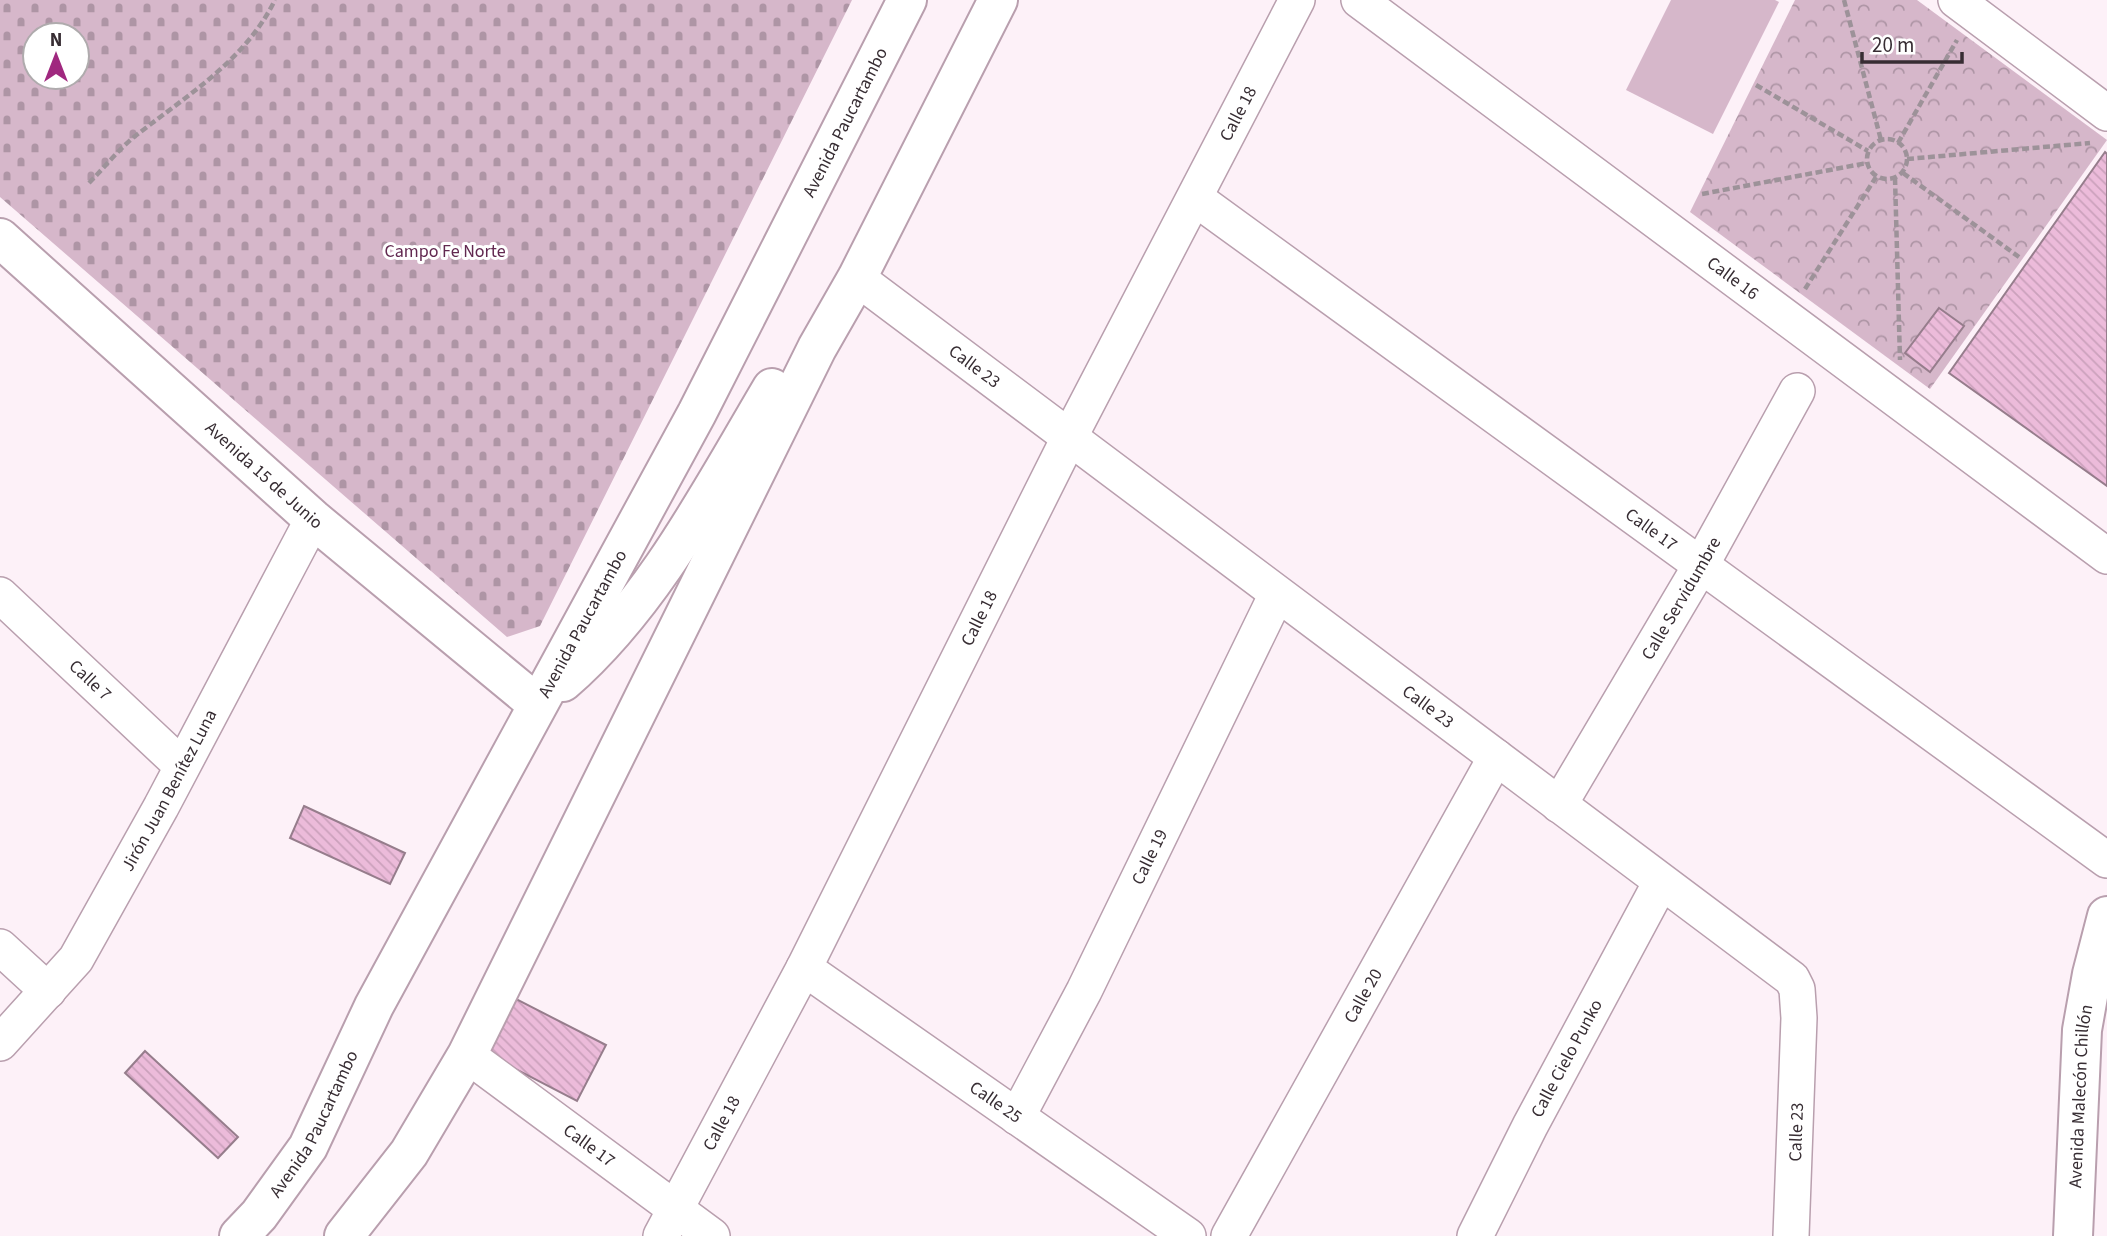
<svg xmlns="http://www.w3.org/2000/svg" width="2107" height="1236" font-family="'Source Sans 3',sans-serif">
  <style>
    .forest { fill: url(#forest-crowns) }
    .cemetery { fill: url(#cemetery-stones); fill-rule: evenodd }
    .pitch { fill: #d6b7ca }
    .building { fill: url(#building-back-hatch); stroke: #967d8c; stroke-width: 2 }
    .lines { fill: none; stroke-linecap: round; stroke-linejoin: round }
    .minor-casing { stroke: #b99fae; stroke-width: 38 }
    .tertiary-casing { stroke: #b99fae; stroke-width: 42 }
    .secondary-casing { stroke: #b99fae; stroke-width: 42 }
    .path { stroke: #9d9299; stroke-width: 4.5; stroke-dasharray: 7 3.5; stroke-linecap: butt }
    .minor { stroke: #fff; stroke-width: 35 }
    .tertiary { stroke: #fff; stroke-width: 38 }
    .secondary { stroke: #fff; stroke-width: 38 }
    .labels { text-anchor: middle; stroke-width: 6; stroke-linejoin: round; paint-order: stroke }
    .street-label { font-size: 18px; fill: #372d33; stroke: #fff }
    .park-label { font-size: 18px; fill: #622850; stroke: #fff }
  </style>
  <defs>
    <pattern id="forest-crowns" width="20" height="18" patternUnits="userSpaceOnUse" patternTransform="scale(1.75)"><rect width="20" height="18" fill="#d6b7ca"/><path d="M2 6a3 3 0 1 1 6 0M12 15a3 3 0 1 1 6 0" fill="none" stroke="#ae95a5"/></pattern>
    <pattern id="cemetery-stones" width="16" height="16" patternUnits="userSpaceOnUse" patternTransform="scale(1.75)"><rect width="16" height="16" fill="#d6b7ca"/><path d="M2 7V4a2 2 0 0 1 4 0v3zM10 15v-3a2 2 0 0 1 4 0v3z" fill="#ae95a5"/></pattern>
    <pattern id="building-back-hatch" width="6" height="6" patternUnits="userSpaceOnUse" patternTransform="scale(1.75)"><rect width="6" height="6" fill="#ecbbda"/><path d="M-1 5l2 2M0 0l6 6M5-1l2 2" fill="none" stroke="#cba1bc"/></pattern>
  </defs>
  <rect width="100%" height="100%" fill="#fdf1f8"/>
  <!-- forest -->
  <polygon class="forest" points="1795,0 1917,0 2107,140 1930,389 1690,212"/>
  <!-- cemetery -->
  <path class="cemetery" d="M0 0H852L540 626 507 637 0 197ZM35 35H77V77H35Z"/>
  <!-- pitch -->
  <polygon class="pitch" points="1671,0 1775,0 1779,2 1713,134 1626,90"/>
  <!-- building -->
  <g class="building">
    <polygon points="2105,152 2107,154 2107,486 1949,373"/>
    <polygon points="1939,308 1964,326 1930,372 1905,353"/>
    <polygon points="304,806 405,853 390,884 290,838"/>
    <polygon points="508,995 606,1045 577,1101 479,1050"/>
    <polygon points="145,1051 238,1137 218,1158 125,1073"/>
  </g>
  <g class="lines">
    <!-- minor casing -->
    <g class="minor-casing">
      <g id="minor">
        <path id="s1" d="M1359 0 2107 556"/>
        <polyline points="1956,0 2107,113"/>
        <path id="s2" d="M1195 198 2107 860"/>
        <path id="s3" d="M857 278 1792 979 1797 989 1799 1018 1791 1236"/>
        <path id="s4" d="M0 595 182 766"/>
        <path id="s5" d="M1559 805 1701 565 1797 391"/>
        <polyline points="0,947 48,991"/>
        <path id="s6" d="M804 968 1188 1236"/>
        <path id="s7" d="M0 1043 76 959 161 807 313 519"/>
        <path id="s8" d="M467 1055 712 1236"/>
        <path id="s9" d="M1017 1117 1084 991 1277 594"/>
        <path id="s10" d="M661 1236 804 968 1069 438 1297 0"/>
        <path id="s11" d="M1229 1236 1496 757"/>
        <path id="s12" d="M1475 1236 1530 1126 1661 882"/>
      </g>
    </g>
    <!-- tertiary casing -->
    <g class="tertiary-casing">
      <g id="tertiary">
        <path id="s13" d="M0 238 313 519 537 704"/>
      </g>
    </g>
    <!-- secondary casing -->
    <g class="secondary-casing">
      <g id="secondary">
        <path d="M563 682C653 604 712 489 772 388"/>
        <path id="s14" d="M239 1236 259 1215 308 1147 374 1006 697 413 907 0"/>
        <polyline points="344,1236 409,1153 467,1055 817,348 857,278 998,0"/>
        <path id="s15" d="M2073 1236 2082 1030 2092 974 2107 916"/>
      </g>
    </g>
    <!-- path -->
    <g class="path">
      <polyline points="1844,0 1881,140"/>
      <polyline points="1756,85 1868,151"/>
      <circle cx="1887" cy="159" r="20"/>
      <polyline points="1898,143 1957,40"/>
      <polyline points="1907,159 2090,143"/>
      <polyline points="1903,173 2019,257"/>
      <polyline points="1895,178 1900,360"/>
      <path d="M89 183C104 168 118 150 134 137 186 96 245 61 275 0"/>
      <polyline points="1702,194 1867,163"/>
      <polyline points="1805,289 1876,177"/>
    </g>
    <!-- minor -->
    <use href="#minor" class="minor"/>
    <!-- tertiary -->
    <use href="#tertiary" class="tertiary"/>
    <!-- secondary -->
    <use href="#secondary" class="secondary"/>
  </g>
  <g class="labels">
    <!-- street labels -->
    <g class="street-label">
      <text dy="6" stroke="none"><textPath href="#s10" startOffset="1262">Calle 18</textPath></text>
      <text dy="6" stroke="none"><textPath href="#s14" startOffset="1270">Avenida Paucartambo</textPath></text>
      <text dy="6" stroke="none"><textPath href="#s1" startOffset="466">Calle 16</textPath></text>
      <text dy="6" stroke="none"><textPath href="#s3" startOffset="147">Calle 23</textPath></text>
      <text dy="6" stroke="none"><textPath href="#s13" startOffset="355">Avenida 15 de Junio</textPath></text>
      <text dy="6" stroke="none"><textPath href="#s2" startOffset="564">Calle 17</textPath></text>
      <text dy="6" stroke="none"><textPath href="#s5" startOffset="240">Calle Servidumbre</textPath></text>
      <text dy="6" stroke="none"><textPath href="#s10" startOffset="695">Calle 18</textPath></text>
      <text dy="6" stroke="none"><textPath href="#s14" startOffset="704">Avenida Paucartambo</textPath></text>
      <text dy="6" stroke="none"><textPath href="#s4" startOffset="124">Calle 7</textPath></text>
      <text dy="6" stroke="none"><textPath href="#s3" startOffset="714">Calle 23</textPath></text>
      <text dy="6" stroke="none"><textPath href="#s7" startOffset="306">Jirón Juan Benítez Luna</textPath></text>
      <text dy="6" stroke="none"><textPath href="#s9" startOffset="292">Calle 19</textPath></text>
      <text dy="6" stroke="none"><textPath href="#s11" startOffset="275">Calle 20</textPath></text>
      <text dy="6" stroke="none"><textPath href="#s12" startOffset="200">Calle Cielo Punko</textPath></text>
      <text dy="6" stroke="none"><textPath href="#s15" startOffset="140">Avenida Malecón Chillón</textPath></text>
      <text dy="6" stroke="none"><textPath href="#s6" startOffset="234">Calle 25</textPath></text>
      <text dy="6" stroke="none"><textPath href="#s14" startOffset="136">Avenida Paucartambo</textPath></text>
      <text dy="6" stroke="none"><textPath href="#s10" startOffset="128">Calle 18</textPath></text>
      <text transform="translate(1796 1132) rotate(-88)" y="6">Calle 23</text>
      <text dy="6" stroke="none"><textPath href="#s8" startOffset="152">Calle 17</textPath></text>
    </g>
    <!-- park labels -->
    <g class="park-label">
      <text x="445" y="257">Campo Fe Norte</text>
    </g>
  </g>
  <!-- north arrow -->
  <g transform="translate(56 56)"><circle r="33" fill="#ffffff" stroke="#afabad" stroke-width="2"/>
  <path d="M0-5L12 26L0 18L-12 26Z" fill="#a0287f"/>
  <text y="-10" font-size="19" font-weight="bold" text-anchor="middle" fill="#372d33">N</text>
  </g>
  <!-- scale -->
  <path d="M1862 52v10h100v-10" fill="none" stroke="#372d33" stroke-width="3.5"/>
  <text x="1872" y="52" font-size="21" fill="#372d33" stroke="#ffffff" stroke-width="5" paint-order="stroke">20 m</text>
</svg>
